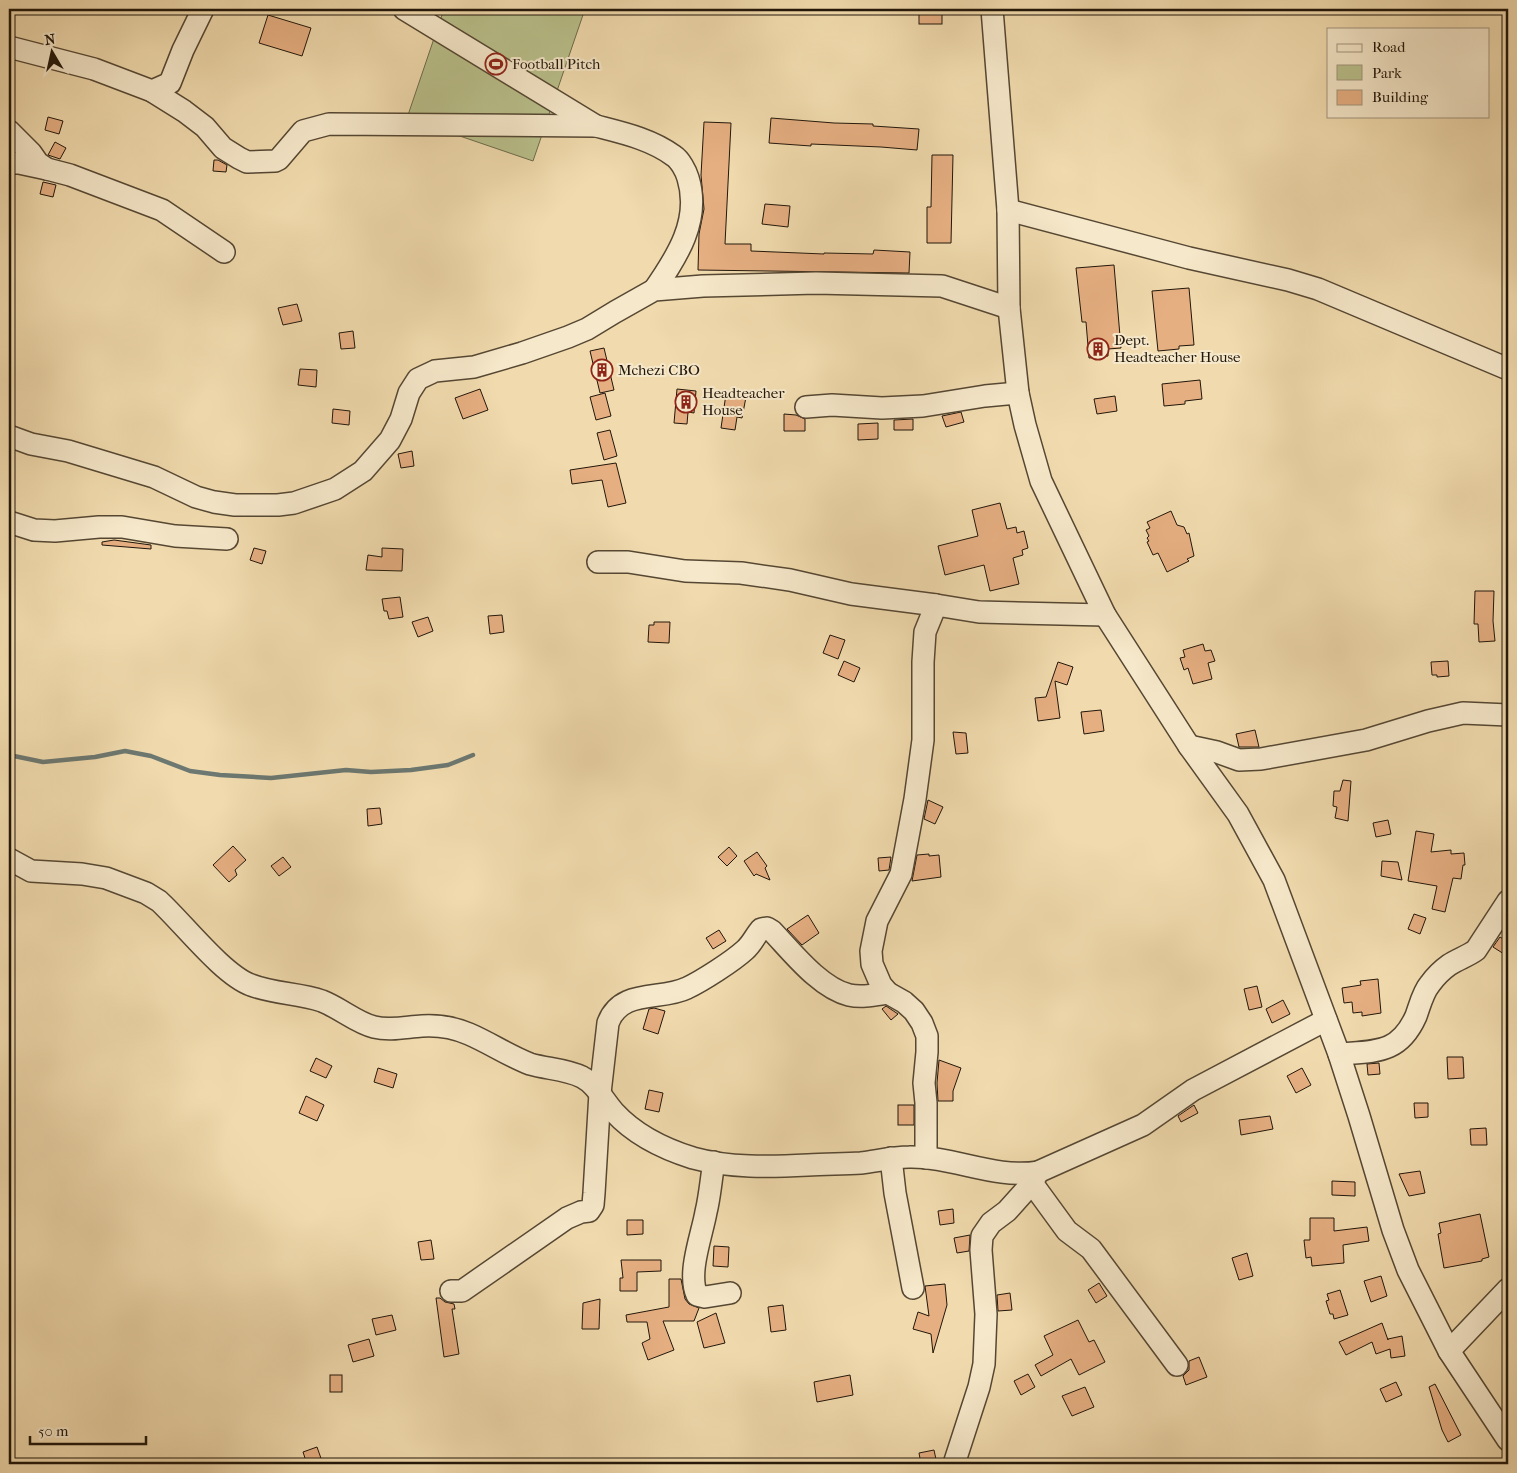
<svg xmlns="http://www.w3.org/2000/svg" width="1517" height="1473" font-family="'IM FELL French Canon',serif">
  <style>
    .green { fill: #b9c08b; stroke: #6d6b4a }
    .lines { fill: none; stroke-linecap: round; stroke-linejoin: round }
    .stream { stroke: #6c7871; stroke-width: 4.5 }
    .building { fill: #e6af82; stroke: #21160a }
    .minor-casing { stroke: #554733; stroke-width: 24 }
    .minor { stroke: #f6e8ca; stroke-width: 21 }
    .labels { text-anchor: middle; stroke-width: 4; stroke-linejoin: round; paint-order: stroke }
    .poi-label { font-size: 15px; fill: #21160a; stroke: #f6e8ca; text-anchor: start }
  </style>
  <rect width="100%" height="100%" fill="#f1dbae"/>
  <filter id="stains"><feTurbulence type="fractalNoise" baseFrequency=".004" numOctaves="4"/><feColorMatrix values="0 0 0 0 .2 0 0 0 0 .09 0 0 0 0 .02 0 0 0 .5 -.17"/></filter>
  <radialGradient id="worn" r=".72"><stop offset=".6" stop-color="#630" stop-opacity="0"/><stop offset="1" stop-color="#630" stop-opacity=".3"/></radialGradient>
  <!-- green -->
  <polygon class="green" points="444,9 585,9 533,161 407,118"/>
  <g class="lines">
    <!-- stream -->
    <polyline class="stream" points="9,755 43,762 95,757 125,751 151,756 190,771 220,775 271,778 346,770 371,772 411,770 448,765 473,755"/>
  </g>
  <!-- building -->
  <g class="building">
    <rect x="919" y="9" width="23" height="15"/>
    <polygon points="268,15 311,28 302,56 259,43"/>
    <polygon points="48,117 63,121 59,134 45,130"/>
    <polygon points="771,118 834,123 873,124 873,126 919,129 917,150 881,147 811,144 811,146 769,143"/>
    <polygon points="704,122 731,123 725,244 751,244 751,251 824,254 824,253 873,254 874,250 910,252 909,273 698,270 699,234 704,209 701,175"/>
    <polygon points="55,142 66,148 60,159 48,155"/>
    <polygon points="932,155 953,155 951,243 927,243 927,207 931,207"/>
    <polygon points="214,160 218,160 227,165 226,172 213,171"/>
    <polygon points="43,182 56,185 53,197 40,194"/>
    <polygon points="765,204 790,206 788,227 762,224"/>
    <polygon points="1114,265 1121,348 1108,349 1108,356 1089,358 1086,322 1082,322 1076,268"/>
    <polygon points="1189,288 1194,345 1179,346 1179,349 1158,351 1152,291"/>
    <polygon points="297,304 302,321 283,325 278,308"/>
    <polygon points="353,331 355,348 341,349 339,333"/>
    <polygon points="604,348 614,390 600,393 590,351"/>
    <polygon points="300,369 317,370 316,387 298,385"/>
    <polygon points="1200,380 1202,399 1185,401 1185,404 1164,406 1162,384"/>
    <polygon points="480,389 488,410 463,419 455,398"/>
    <polygon points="677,389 696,391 694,413 688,412 687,424 674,423"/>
    <polygon points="605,393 611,416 596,420 590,397"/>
    <polygon points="726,394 746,397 742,418 737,417 735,430 721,428"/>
    <polygon points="1115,396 1117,411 1097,414 1094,399"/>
    <polygon points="333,409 350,411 349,425 332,423"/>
    <polygon points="961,412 964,422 946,427 942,416"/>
    <polygon points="784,414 796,415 805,419 805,431 784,431"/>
    <polygon points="913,419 913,430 894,430 894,420"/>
    <polygon points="878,423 878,439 858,440 858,424"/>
    <polygon points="610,430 617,456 604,460 597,433"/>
    <polygon points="412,451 414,466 401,468 398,454"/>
    <polygon points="616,463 626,503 608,507 602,480 572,484 570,470"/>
    <polygon points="1000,503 1007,529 1016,527 1017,533 1024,531 1028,548 1022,550 1023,555 1013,558 1019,584 990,591 984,565 945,575 938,546 978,536 972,510"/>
    <polygon points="1171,511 1177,525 1184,527 1187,534 1189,533 1194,556 1187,559 1189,561 1167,572 1158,553 1153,555 1147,542 1149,541 1147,538 1149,536 1146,530 1150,528 1147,522"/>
    <polygon points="114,540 151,545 151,549 102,545 102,542"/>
    <polygon points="254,548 266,551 262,564 250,560"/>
    <polygon points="382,548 403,549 402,571 366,570 368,555 382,557"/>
    <polygon points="1475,591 1494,591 1493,621 1495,641 1479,642 1478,624 1474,624"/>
    <polygon points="400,597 403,617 389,619 387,611 384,611 382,599"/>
    <polygon points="502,615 504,632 490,634 488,616"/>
    <polygon points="428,617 433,631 418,637 412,622"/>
    <polygon points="654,622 670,622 669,643 648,642 649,625 654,625"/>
    <polygon points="830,635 845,640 838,659 823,653"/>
    <polygon points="1203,644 1205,651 1211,650 1215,661 1208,663 1212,679 1193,684 1188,668 1184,670 1180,658 1185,657 1183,650"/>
    <polygon points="844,661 860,668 854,682 838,675"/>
    <polygon points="1448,661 1449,676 1437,677 1437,675 1432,675 1431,662"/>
    <polygon points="1058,662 1073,667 1067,685 1055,681 1060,718 1038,721 1035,698 1046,697"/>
    <polygon points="1101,710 1104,731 1084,734 1081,712"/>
    <polygon points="1255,730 1259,747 1239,747 1236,734"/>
    <polygon points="953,732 966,733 968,753 956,754"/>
    <polygon points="1343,780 1351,781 1348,821 1335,818 1337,807 1333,806 1334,791 1340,791"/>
    <polygon points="928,800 943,807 935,824 924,819"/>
    <polygon points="380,808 382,824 368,826 367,809"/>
    <polygon points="1388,820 1391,834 1376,837 1373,823"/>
    <polygon points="1416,831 1434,834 1431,852 1451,850 1451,854 1464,853 1465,865 1463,865 1461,879 1453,878 1445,912 1432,909 1437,886 1408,881"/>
    <polygon points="233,846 246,860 235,870 237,875 229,882 213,865"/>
    <polygon points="729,847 737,856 727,866 718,857"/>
    <polygon points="757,852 767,866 765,868 770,880 756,874 754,876 744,861"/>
    <polygon points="929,854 929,856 939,855 941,877 912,881 917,855"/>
    <polygon points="283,857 291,867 279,876 271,866"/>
    <polygon points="891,857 889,870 879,871 878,858"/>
    <polygon points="1382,861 1398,862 1402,880 1381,876"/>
    <polygon points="1414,914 1426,918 1420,934 1408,929"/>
    <polygon points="808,915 819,933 802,945 787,929"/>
    <polygon points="719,930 726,941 713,949 706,938"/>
    <polygon points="1500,937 1508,942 1508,947 1504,954 1493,947"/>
    <polygon points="1378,979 1381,1013 1362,1016 1362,1012 1353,1013 1352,1002 1344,1003 1342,988 1361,985 1360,981"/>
    <polygon points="1257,986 1262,1007 1249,1010 1244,989"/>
    <polygon points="1283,1000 1290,1014 1272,1023 1266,1009"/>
    <polygon points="886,1006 898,1014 891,1020 882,1009"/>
    <polygon points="654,1008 665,1011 658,1034 643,1029 649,1009"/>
    <polygon points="1447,1057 1463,1057 1464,1078 1448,1079"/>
    <polygon points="316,1058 332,1066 326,1078 310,1071"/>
    <polygon points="939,1060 961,1068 953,1091 953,1101 938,1101 937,1083"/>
    <polygon points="1379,1063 1380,1074 1368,1075 1367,1064"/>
    <polygon points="378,1068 397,1074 393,1088 374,1082"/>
    <polygon points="1302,1068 1311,1085 1296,1093 1287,1076"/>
    <polygon points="649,1090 663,1093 659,1112 645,1109"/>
    <polygon points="306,1096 324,1105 317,1121 299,1113"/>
    <polygon points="1414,1103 1428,1103 1428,1117 1415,1118"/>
    <rect x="898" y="1105" width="16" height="20"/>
    <polygon points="1194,1105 1198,1113 1181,1122 1178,1116"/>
    <polygon points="1270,1116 1273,1129 1241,1135 1239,1120"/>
    <polygon points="1486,1128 1487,1145 1471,1145 1470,1129"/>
    <polygon points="1420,1171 1425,1193 1409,1196 1399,1174"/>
    <polygon points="1332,1181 1355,1182 1355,1196 1332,1195"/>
    <polygon points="953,1209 954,1223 940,1225 938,1211"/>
    <polygon points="1480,1214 1489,1257 1482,1259 1482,1261 1444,1268 1438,1234 1441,1233 1439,1223"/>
    <polygon points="1310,1218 1334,1218 1334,1231 1367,1227 1369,1241 1343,1245 1344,1263 1312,1266 1311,1257 1306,1258 1304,1240 1310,1240"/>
    <polygon points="627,1220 643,1220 643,1234 627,1235"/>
    <polygon points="970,1235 969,1251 957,1253 954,1238"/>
    <polygon points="431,1240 434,1259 421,1260 418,1242"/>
    <polygon points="714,1246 729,1247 728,1267 713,1266"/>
    <polygon points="1247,1253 1253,1276 1239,1280 1232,1258"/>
    <polygon points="621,1260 661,1260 661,1271 637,1272 637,1291 620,1291 620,1278 623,1278"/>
    <polygon points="1381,1276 1387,1296 1371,1302 1364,1281"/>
    <polygon points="669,1279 681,1279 685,1299 689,1304 699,1308 694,1321 663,1321 674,1350 648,1360 642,1343 650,1339 647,1322 627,1322 626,1315 669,1307"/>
    <polygon points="1099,1283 1107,1296 1096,1303 1088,1290"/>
    <polygon points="945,1284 947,1305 933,1353 931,1334 913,1329 918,1312 929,1316 925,1286"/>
    <polygon points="1340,1290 1348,1315 1334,1319 1333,1314 1330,1314 1326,1301 1329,1300 1327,1294"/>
    <polygon points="1010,1293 1012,1310 998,1311 997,1295"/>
    <polygon points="436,1298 440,1298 445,1302 454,1304 455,1309 452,1309 459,1354 444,1357"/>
    <polygon points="600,1299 599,1329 582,1329 583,1303"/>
    <polygon points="783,1305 786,1330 771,1332 768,1307"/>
    <polygon points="716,1313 725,1343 704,1348 697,1322"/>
    <polygon points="392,1315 396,1330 376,1335 372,1319"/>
    <polygon points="1078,1320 1089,1342 1094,1340 1105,1362 1079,1375 1071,1359 1041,1376 1035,1365 1053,1355 1044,1336"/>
    <polygon points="1382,1323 1388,1340 1388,1339 1402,1336 1405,1356 1391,1358 1390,1349 1376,1354 1372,1342 1346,1355 1339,1342"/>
    <polygon points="369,1339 374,1356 353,1362 348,1345"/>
    <polygon points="1199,1357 1207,1377 1186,1385 1183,1376 1189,1370 1189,1361"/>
    <polygon points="1028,1374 1035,1387 1021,1395 1014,1381"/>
    <rect x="330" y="1375" width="12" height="17"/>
    <polygon points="850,1375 853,1395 817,1402 814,1382"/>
    <polygon points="1396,1382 1402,1395 1386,1402 1380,1389"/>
    <polygon points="1435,1384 1461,1435 1448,1442 1442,1430 1429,1387"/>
    <polygon points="1085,1387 1094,1407 1072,1416 1062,1396"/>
    <polygon points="317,1447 323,1464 307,1464 303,1452"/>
    <polygon points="934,1450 937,1464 921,1464 919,1453"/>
  </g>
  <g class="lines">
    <!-- minor casing -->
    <g class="minor-casing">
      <g id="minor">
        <polyline points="404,9 596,126"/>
        <polyline points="992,9 1008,210 1009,308 1018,393 1025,425 1041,481 1105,615 1189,746 1238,814 1274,880 1339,1054 1359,1116 1393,1230 1408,1270 1449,1351 1508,1440"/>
        <path d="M9 47 94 69 152 91 184 111 205 127 223 148 239 158 247 162 275 161 279 159 303 131 329 124 596 126C623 133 651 139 674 156 680 160 686 171 688 178 701 220 677 257 654 290"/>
        <polyline points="152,91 170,83 183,50 203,9"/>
        <polyline points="9,131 31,153 38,163 47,169 70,175 162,210 224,252"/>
        <polyline points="9,163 19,163 47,169"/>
        <polyline points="1008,210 1189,258 1288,280 1318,289 1508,369"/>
        <polyline points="806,407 832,405 882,408 923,406 985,396 1018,393"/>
        <polyline points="9,436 31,444 68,451 154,477 196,497 214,502 235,505 278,505 294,503 335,489 363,471 390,440 401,419 409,393 418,379 435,371 474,367 522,353 568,337 587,329 615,312 654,290 703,286 816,283 942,286 1009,308"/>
        <polyline points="9,522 34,530 55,531 99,527 122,527 175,536 227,539"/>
        <polyline points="598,562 628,562 685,571 741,573 790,580 851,594 936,605 979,612 1105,615"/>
        <polyline points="1189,746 1217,752 1239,760 1261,759 1366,740 1428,721 1463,713 1508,715"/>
        <path d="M9 859 31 871 82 874 106 878 146 893 159 901C183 923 223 975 251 985 274 994 299 993 322 1001 340 1008 357 1023 374 1027 390 1031 406 1027 422 1026 438 1025 455 1028 469 1034 490 1043 509 1056 530 1064 547 1069 566 1069 582 1077 597 1085 603 1100 614 1112 635 1135 664 1149 693 1158 729 1168 770 1167 808 1165 826 1164 844 1164 861 1163 877 1161 893 1157 909 1157 953 1156 994 1179 1038 1172L1143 1125 1193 1090 1326 1020"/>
        <path d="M1339 1054C1376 1051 1399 1054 1416 1016 1420 1005 1423 992 1430 984 1435 977 1442 970 1449 965 1458 959 1468 956 1476 950L1508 901"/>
        <polyline points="891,1158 895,1193 913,1288"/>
        <polyline points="926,1158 926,1103 924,1083 927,1052 927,1036 922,1023 914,1011 904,1002 888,993 881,985 872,964 871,951 877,921 901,874 915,799 923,740 923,662 925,632 936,605"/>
        <path d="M714 1162C711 1179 710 1196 706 1212 702 1235 687 1273 697 1295L705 1297 730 1293"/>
        <polyline points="1032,1183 1067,1231 1091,1249 1177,1365"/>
        <path d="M451 1291H462L567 1218 581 1212 589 1211 593 1205 594 1193 600 1093 608 1023C621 988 661 1001 687 988 702 981 733 961 745 950 752 944 755 936 761 929L767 928 772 931C792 952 820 988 849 995 862 998 875 995 888 993"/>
        <polyline points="1449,1351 1508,1289"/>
        <polyline points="954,1464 979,1387 984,1364 986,1314 981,1250 982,1236 991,1223 1007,1211 1032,1183 1038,1172"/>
      </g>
    </g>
    <!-- minor -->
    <use href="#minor" class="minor"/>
  </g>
  <!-- icons -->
  <defs>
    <g id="stadium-ring" transform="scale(1.125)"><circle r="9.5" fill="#f6e8ca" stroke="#8f2418" stroke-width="1.5"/><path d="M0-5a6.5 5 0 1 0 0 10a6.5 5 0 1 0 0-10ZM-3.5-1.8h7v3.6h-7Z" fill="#8f2418"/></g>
    <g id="building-ring" transform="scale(1.125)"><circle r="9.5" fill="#f6e8ca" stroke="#8f2418" stroke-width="1.5"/><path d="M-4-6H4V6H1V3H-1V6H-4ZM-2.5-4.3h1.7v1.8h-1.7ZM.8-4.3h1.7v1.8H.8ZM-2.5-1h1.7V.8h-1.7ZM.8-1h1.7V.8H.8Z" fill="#8f2418"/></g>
  </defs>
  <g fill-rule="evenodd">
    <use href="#stadium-ring" x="496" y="64"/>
    <use href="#building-ring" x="1098" y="349"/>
    <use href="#building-ring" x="602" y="370"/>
    <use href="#building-ring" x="686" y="402"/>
  </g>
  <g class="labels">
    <!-- poi labels -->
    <g class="poi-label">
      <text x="512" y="69">Football Pitch</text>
      <text x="1114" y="345">Dept.<tspan x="1114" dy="17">Headteacher House</tspan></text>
      <text x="618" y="375">Mchezi CBO</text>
      <text x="702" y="398">Headteacher<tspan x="702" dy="17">House</tspan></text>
    </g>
  </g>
  <!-- margin -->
  <rect width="1517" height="1473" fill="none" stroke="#f1dbae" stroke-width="30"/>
  <rect x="10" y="10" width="1497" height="1453" fill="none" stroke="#21160a" stroke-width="2.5"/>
  <rect x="15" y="15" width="1487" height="1443" fill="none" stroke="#21160a"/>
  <!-- legend -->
  <rect x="1327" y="28" width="162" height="90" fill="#f6e8ca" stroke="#a1947d"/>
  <rect x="1337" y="44" width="25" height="8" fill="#f6e8ca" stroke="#a1947d"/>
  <text x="1372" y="52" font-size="15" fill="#21160a">Road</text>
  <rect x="1337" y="65" width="25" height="15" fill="#b9c08b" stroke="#a1947d"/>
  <text x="1372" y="78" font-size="15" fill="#21160a">Park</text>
  <rect x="1337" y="90" width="25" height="15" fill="#e6af82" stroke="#a1947d"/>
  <text x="1372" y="102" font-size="15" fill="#21160a">Building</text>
  <!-- north arrow -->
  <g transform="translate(52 52) rotate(351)" stroke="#f6e8ca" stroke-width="4" paint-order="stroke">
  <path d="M0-4L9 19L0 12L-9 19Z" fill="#21160a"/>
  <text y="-8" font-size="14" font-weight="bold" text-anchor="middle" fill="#21160a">N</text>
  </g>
  <!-- scale -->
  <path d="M30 1436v8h116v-8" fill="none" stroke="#21160a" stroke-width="2.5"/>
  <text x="38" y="1436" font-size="15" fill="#21160a" stroke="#f6e8ca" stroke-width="4" paint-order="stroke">50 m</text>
  <rect width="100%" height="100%" filter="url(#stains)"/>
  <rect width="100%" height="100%" fill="url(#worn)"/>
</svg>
